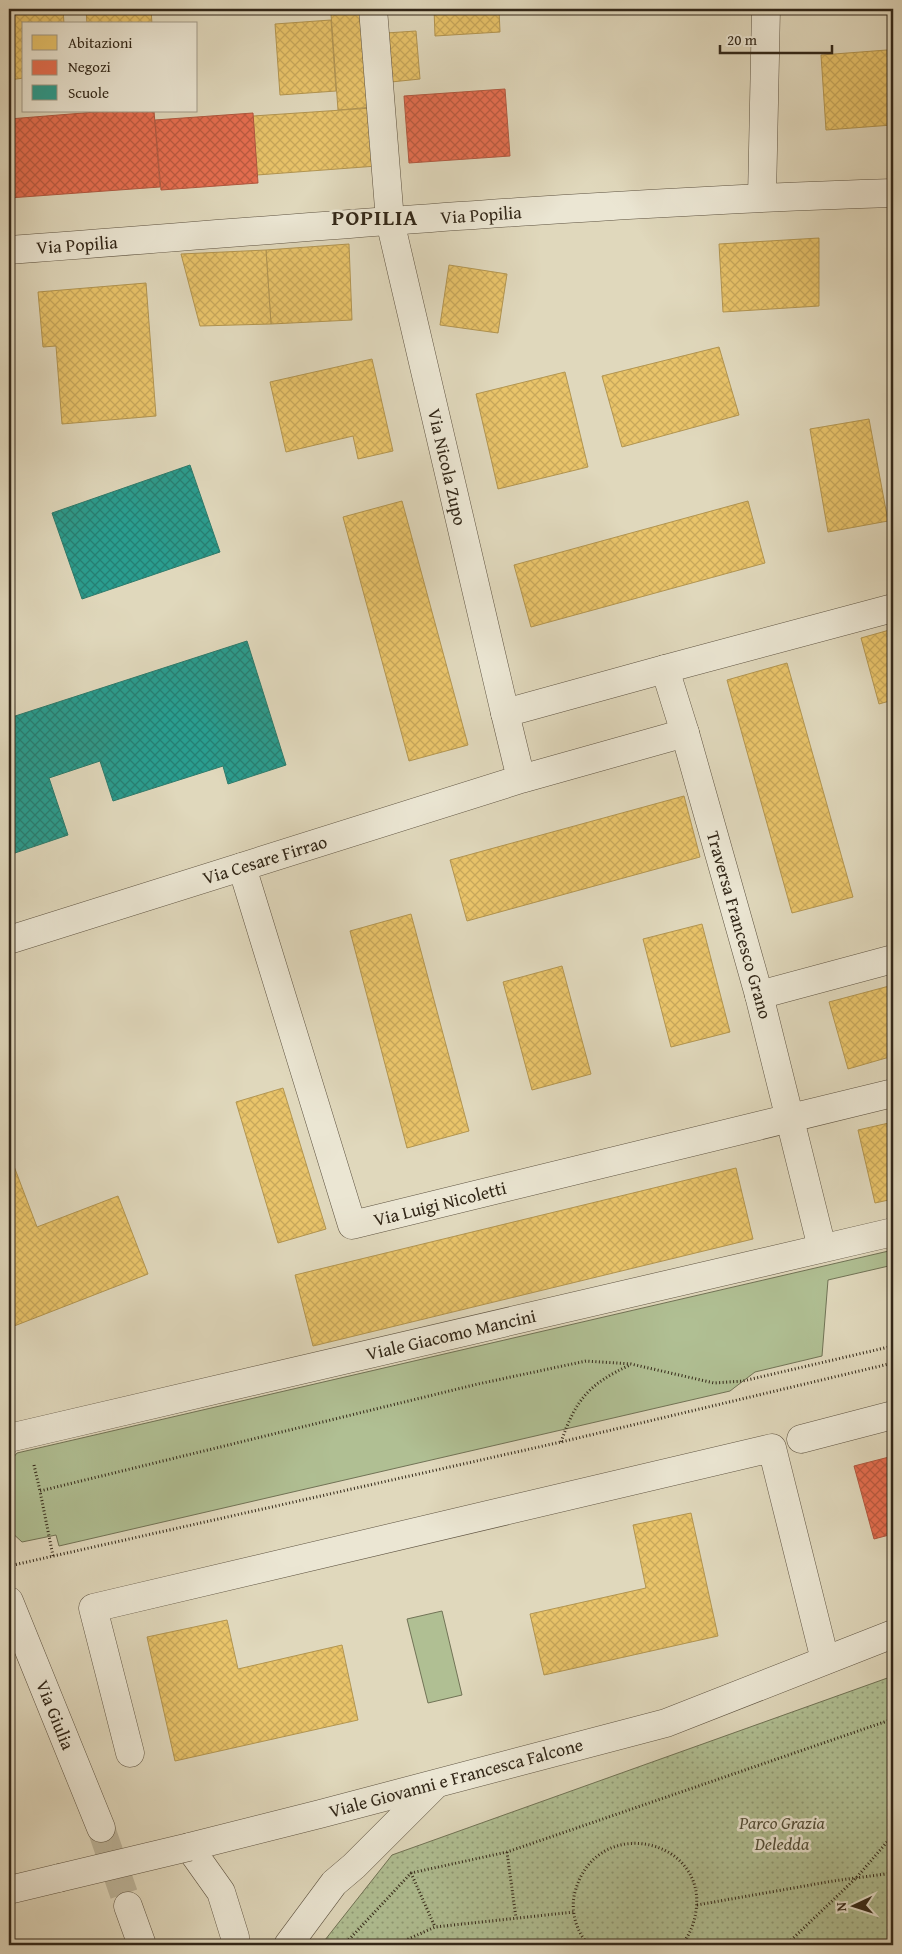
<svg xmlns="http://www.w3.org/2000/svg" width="902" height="1954" font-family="'Gentium Book Plus',serif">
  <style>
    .grass { fill: #b0bf93; stroke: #717356 }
    .park { fill: url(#park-dots); stroke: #717356 }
    .homes { fill: url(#homes-cross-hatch); stroke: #b29551 }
    .shops { fill: url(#shops-cross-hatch); stroke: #b15940 }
    .schools { fill: url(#schools-cross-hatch); stroke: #2c7a6b }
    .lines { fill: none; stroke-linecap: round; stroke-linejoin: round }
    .minor-tunnel { stroke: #bdb59b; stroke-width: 28; stroke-dasharray: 28 14; stroke-linecap: butt }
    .minor-casing { stroke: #5e5341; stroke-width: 29 }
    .path { stroke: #322718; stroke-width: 3; stroke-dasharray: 1 2.5; stroke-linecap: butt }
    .minor { stroke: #ebe6d3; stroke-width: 28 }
    .minor-bridge-casing { stroke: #5e5341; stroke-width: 29; stroke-linecap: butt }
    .minor-bridge { stroke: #ebe6d3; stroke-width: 28 }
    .labels { text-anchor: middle; stroke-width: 5; stroke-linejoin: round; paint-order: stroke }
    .street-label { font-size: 18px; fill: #322718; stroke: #ebe6d3 }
    .park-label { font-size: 18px; font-style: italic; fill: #524d37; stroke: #ebe6d3 }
    .district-label { font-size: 22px; font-weight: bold; letter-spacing: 1px; fill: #322718; stroke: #ebe6d3 }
  </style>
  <defs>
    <pattern id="park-dots" width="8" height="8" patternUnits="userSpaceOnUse" patternTransform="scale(1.25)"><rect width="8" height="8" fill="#b0bf93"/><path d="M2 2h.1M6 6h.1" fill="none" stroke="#909b77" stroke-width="1.8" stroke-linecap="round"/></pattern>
    <pattern id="homes-cross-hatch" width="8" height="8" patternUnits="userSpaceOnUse" patternTransform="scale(1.25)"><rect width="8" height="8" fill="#e9c46a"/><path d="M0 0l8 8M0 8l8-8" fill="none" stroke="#c8a85b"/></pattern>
    <pattern id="shops-cross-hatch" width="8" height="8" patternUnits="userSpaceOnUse" patternTransform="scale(1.25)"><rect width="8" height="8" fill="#e76f51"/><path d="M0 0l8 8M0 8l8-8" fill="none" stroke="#bc5b42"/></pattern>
    <pattern id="schools-cross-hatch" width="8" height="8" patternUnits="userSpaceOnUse" patternTransform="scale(1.25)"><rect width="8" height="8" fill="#2a9d8f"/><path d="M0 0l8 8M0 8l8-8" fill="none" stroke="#258074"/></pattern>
  </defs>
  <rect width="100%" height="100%" fill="#e0d8bc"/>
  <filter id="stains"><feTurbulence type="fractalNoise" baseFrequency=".004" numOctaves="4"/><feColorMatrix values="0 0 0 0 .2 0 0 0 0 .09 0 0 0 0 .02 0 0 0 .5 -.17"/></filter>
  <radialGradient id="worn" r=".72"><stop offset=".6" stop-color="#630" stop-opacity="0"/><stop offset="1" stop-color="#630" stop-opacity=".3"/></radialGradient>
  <!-- grass -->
  <g class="grass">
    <polygon points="893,1250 893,1265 828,1280 822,1356 755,1372 730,1391 59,1546 56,1535 22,1542 9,1530 9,1463 17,1453"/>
    <polygon points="442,1611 462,1695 428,1703 407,1619"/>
  </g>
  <!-- park -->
  <polygon class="park" points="893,1676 893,1939 864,1945 321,1945 392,1855"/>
  <!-- homes -->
  <g class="homes">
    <polygon points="9,9 63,9 64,24 24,24 24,78 9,80"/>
    <polygon points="86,9 151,9 152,24 87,24"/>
    <polygon points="434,9 499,9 500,32 435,36"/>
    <polygon points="367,11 374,107 338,110 331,14"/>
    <polygon points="331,20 336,91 280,95 275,24"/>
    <polygon points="416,31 420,79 391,82 386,33"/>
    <polygon points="887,50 892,125 826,130 821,55"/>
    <polygon points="372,108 377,166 257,175 253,116"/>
    <polygon points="893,236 893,311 890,311 888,237"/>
    <polygon points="819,238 819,306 723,312 719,244"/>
    <polygon points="349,244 352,320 271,324 266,250"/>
    <polygon points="266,250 271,324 200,326 181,254"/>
    <polygon points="449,265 507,274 498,333 440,325"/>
    <polygon points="146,283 156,416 62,424 56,346 43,347 38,292"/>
    <polygon points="719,347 739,415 622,447 602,376"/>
    <polygon points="372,359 393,451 358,459 353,436 286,452 270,382"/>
    <polygon points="565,372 588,467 498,489 476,394"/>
    <polygon points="869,419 888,521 828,532 810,429"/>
    <polygon points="402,501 468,745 409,761 343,517"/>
    <polygon points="748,501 765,563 531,627 514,565"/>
    <polygon points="893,629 893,700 879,704 861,638"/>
    <polygon points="787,663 853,897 792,913 727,680"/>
    <polygon points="684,796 700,857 467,921 450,860"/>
    <polygon points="411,914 469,1131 407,1148 350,931"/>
    <polygon points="702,924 730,1032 671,1047 643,939"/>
    <polygon points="562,966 591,1074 532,1090 503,982"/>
    <polygon points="893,985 893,1056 848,1069 829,1002"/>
    <polygon points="283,1088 326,1229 278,1243 236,1102"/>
    <polygon points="893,1122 893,1199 875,1203 858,1130"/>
    <polygon points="9,1153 37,1227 118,1196 148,1274 9,1328"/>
    <polygon points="736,1168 753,1239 313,1346 295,1275"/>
    <polygon points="691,1513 718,1636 544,1675 530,1614 646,1588 633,1525"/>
    <polygon points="227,1620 238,1669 342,1645 358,1720 175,1761 147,1637"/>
  </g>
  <!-- shops -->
  <g class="shops">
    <polygon points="505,89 510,156 409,163 404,96"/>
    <polygon points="108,111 154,111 160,187 9,198 9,119"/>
    <polygon points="253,113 258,183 161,190 155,120"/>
    <polygon points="893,1456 893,1534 874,1539 854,1466"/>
  </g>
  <!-- schools -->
  <g class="schools">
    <polygon points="190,465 220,552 82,599 52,513"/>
    <polygon points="247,641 286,765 228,784 223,766 113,801 100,761 49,778 68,835 9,855 9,718"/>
  </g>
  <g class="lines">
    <!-- minor-tunnel -->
    <polyline class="minor-tunnel" points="101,1828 128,1906"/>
    <!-- minor casing -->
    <g class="minor-casing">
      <g id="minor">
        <polyline points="373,9 390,221 505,713"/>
        <polyline points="762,197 766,9"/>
        <path d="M9 250C303 228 598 202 893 193"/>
        <polyline points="665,669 893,608"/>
        <polyline points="685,733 759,995 822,1248"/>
        <polyline points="242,867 352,1225 893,1093"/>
        <polyline points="9,940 521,779 685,733 665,669 505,713 521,779"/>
        <polyline points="759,995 893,959"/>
        <polyline points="9,1438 893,1232"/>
        <polyline points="801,1439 893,1415"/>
        <polyline points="9,1601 101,1828"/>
        <polyline points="130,1753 93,1608 772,1448 825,1660"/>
        <polyline points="9,1890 59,1878"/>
        <polyline points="128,1906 142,1945"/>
        <polyline points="235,1945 235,1937 221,1892 189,1847 320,1814 666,1723 893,1634"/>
        <polyline points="288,1945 334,1883 354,1866 435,1785"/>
      </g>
    </g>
    <!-- path -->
    <g class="path">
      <path d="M561 1442C576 1399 589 1384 630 1365"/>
      <polyline points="34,1465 40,1491"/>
      <polyline points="53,1556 40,1491 478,1384 586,1361 631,1364 714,1383 743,1381 893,1346"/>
      <polyline points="9,1566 561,1442 893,1363"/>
      <polyline points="507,1852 516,1918"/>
      <polyline points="411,1873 435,1927"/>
      <polyline points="697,1905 833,1881 893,1873"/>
      <polyline points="344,1945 411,1873 507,1852 893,1719"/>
      <polyline points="395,1945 435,1927 574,1912"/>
      <path d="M589 1945C576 1932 570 1910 575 1892 596 1813 707 1838 696 1911 694 1924 690 1935 681 1945"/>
      <polyline points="786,1945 857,1877 893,1835"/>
    </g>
    <!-- minor -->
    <use href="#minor" class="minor"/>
    <!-- minor-bridge casing -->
    <g class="minor-bridge-casing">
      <polyline id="minor-bridge" points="59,1878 189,1847"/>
    </g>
    <!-- minor-bridge -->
    <use href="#minor-bridge" class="minor-bridge"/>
  </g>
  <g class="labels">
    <!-- street labels -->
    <g class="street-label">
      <text transform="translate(481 215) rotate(-4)" y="6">Via Popilia</text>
      <text transform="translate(77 245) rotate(-4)" y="6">Via Popilia</text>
      <text transform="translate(447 467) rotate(77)" y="6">Via Nicola Zupo</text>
      <text transform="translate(265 860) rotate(-17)" y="6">Via Cesare Firrao</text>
      <text transform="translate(739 925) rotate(74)" y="6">Traversa Francesco Grano</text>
      <text transform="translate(440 1204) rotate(-14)" y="6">Via Luigi Nicoletti</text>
      <text transform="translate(451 1335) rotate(-13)" y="6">Viale Giacomo Mancini</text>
      <text transform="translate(55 1715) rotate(68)" y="6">Via Giulia</text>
      <text transform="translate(456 1778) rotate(-15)" y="6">Viale Giovanni e Francesca Falcone</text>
    </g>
    <!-- park labels -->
    <g class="park-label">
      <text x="782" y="1829">Parco Grazia<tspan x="782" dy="21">Deledda</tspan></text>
    </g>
    <!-- district labels -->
    <g class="district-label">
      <text x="375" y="225">POPILIA</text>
    </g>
  </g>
  <!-- margin -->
  <rect width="902" height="1954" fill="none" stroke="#e0d8bc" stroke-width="30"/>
  <rect x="10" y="10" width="882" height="1934" fill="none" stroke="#322718" stroke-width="2.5"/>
  <rect x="15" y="15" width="872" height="1924" fill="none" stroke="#322718"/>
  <!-- legend -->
  <rect x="22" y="22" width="175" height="90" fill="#ebe6d3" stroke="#a19a88"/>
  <rect x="32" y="35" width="25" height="15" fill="#e9c46a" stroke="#a19a88"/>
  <text x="68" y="48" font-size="15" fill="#322718">Abitazioni</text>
  <rect x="32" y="60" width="25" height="15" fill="#e76f51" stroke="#a19a88"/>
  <text x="68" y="72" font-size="15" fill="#322718">Negozi</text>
  <rect x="32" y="85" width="25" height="15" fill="#2a9d8f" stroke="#a19a88"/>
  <text x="68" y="98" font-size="15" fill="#322718">Scuole</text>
  <!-- north arrow -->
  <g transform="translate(854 1906) rotate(266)" stroke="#ebe6d3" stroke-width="4" paint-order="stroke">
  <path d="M0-4L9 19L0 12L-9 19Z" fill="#322718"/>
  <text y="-8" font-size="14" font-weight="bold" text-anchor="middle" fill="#322718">N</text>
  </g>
  <!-- scale -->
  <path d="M720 45v8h112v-8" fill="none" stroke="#322718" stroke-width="2.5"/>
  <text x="727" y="45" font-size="15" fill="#322718" stroke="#ebe6d3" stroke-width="4" paint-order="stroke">20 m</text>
  <rect width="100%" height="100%" filter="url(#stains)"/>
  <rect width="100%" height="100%" fill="url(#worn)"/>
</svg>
